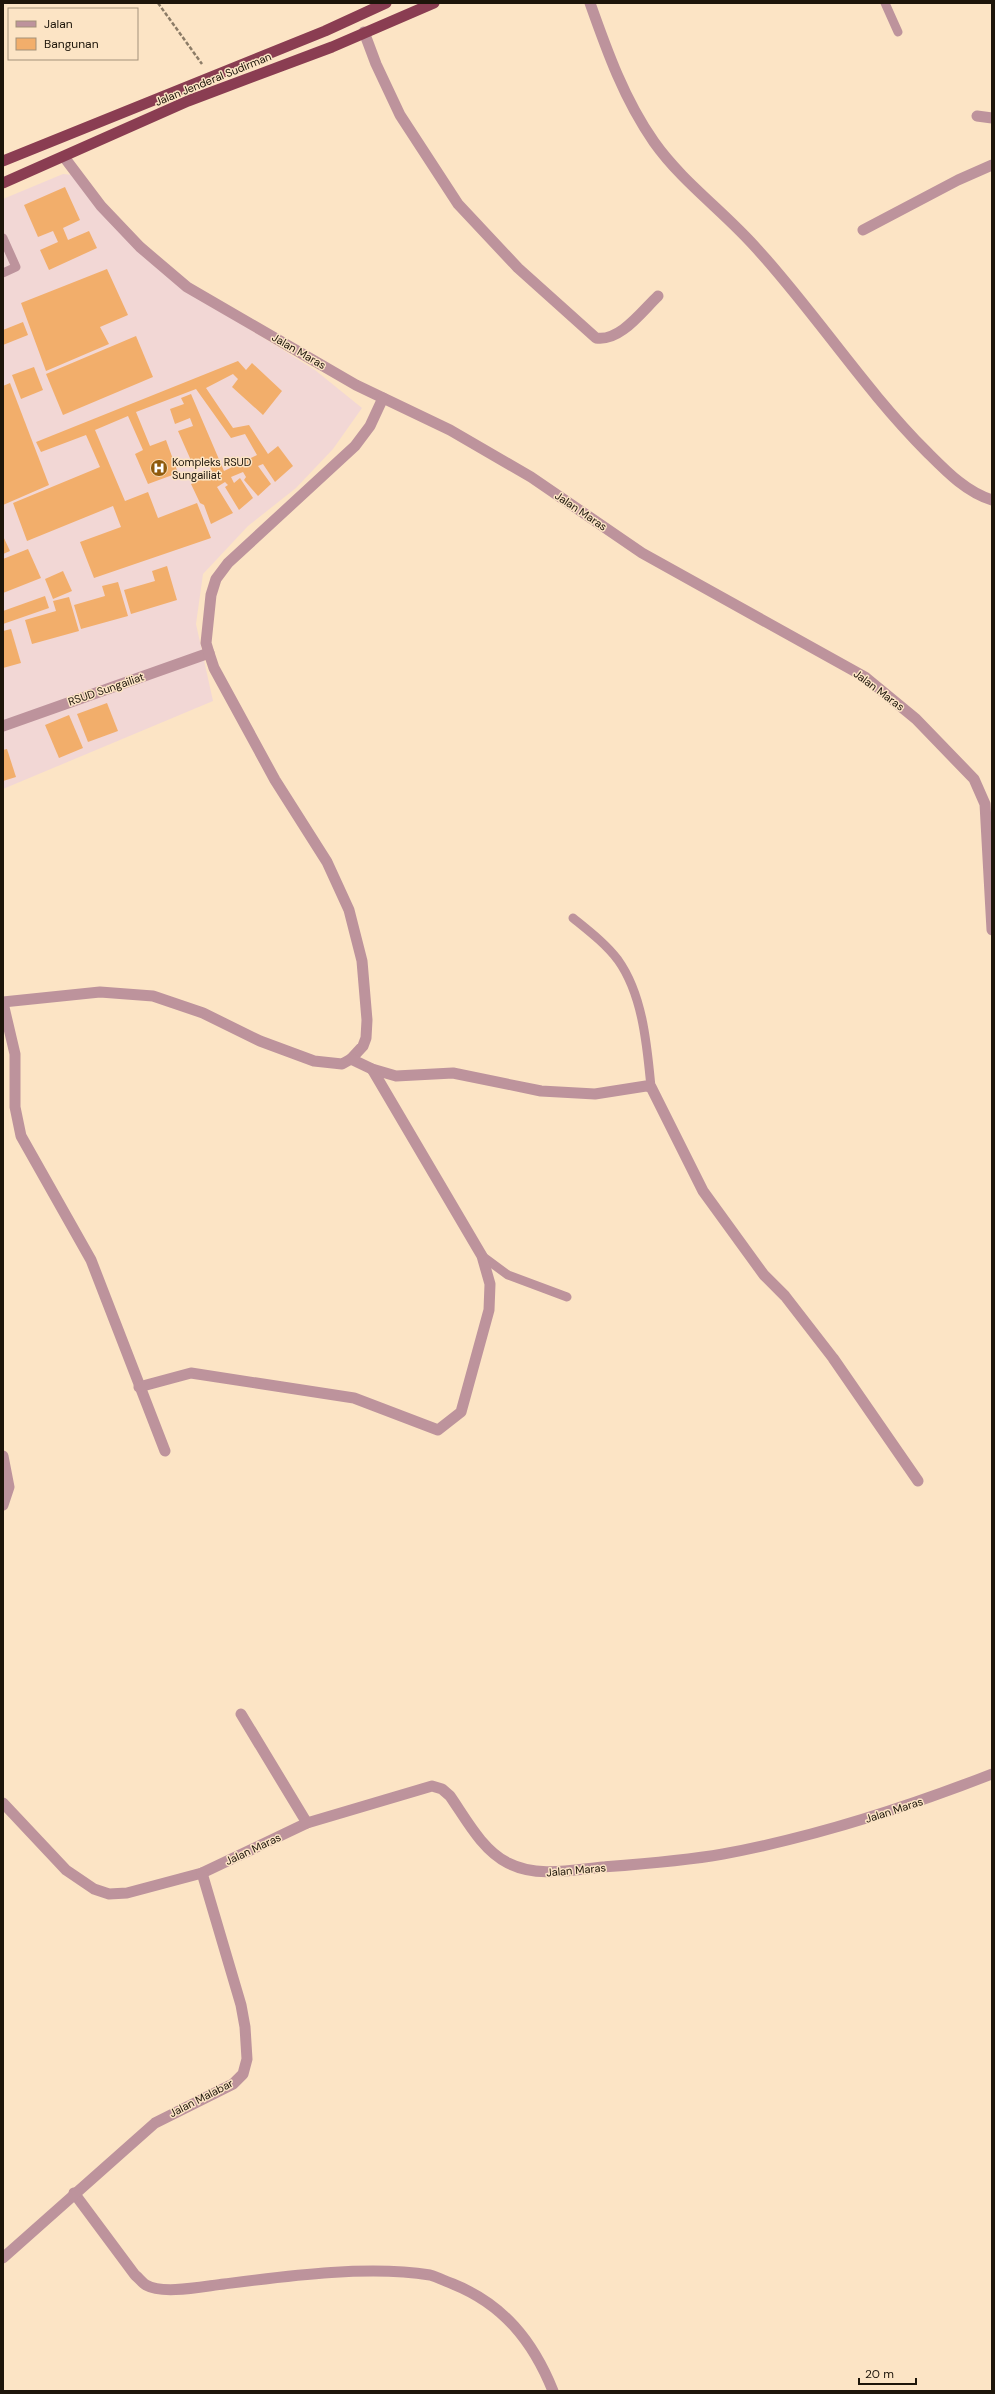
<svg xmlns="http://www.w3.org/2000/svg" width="995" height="2394" font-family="'DM Sans',sans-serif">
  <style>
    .medical { fill: #f2d7d5 }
    .building { fill: #f2ae6b }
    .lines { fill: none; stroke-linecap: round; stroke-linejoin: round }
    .path { stroke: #8c7c67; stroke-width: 2.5; stroke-dasharray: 4 2; stroke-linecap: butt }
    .service { stroke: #bd939c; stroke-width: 9 }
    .minor { stroke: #bd939c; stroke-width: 11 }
    .trunk { stroke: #8a3d52; stroke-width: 11 }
    .labels { text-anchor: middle; stroke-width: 3; stroke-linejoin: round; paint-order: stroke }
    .street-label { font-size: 11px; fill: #1d150a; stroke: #fce4c5 }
    .poi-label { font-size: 11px; fill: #1d150a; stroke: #fce4c5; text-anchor: start }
  </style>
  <rect width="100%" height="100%" fill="#fce4c5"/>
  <!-- medical -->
  <polygon class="medical" points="63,174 74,175 109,217 243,325 315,370 362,408 333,449 296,488 248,526 203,574 196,624 213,701 3,789 3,199"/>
  <!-- building -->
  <g class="building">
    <polygon points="65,187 80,220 63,228 68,240 89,231 97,248 49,270 40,250 58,242 53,231 38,237 24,205"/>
    <polygon points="107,269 128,315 100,327 109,344 46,371 21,303"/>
    <polygon points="23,322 28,335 3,345 3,330"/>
    <polygon points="136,336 153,377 63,415 46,374"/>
    <polygon points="238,361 246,370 252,363 282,391 263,415 232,387 238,379 233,374 206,388 233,428 249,425 268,454 278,446 293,466 275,482 263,464 258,466 271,484 258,496 244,480 246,477 243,472 231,477 234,483 240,478 253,498 239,510 225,487 228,485 225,482 217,487 233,513 211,524 204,505 200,503 191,484 213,474 207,460 193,465 178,431 193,426 190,418 175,424 170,409 184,404 181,398 191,394 224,471 257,455 245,434 231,438 196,389 136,412 150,446 166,440 178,473 148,484 135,454 143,450 128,416 95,430 125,501 148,492 158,518 197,503 211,538 94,578 80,542 121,527 113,506 27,541 13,503 100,467 86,435 41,452 36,442"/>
    <polygon points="34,367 43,390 21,399 12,375"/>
    <polygon points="10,383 49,485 3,505 3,386"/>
    <polygon points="3,536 10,551 3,554"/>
    <polygon points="28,549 41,578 3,593 3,559"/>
    <polygon points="167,566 177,600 131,614 124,590 155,581 152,571"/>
    <polygon points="63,571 72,591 53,599 45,579"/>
    <polygon points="118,582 128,616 81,629 74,605 105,596 102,586"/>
    <polygon points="45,596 49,608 3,624 3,611"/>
    <polygon points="69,597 79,631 32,644 25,620 56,611 53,601"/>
    <polygon points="11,629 21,663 3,668 3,631"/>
    <polygon points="107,703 118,731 88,742 77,714"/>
    <polygon points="69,715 83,748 59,758 45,725"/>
    <polygon points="7,749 16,777 3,781 3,750"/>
  </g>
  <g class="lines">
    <!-- path -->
    <polyline class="path" points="158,3 202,64"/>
    <!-- service -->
    <g class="service">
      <polyline points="885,3 898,32"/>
      <polyline points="3,238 16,267 3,273"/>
      <path d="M573 918C589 931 606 944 618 960 643 995 647 1046 651 1087"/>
      <polyline points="482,1256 508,1275 567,1297"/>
    </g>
    <!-- minor -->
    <g class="minor">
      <path d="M590 3C607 51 624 99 654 142 683 183 725 212 758 250 817 315 865 390 927 452 946 471 966 492 992 500"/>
      <path d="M364 32 376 64 400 115 458 204 518 268 596 338C620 342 642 311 658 296"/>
      <polyline points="977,116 992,118"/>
      <polyline points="64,157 101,206 140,247 187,287 356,385 450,430 531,477 642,553 865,677 916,719 974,779 985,804 992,930"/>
      <polyline points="863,230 958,180 992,165"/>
      <polyline points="3,726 209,653"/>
      <polyline points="3,1002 100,992 153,996 203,1013 260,1041 314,1061 342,1064 351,1059 363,1046 366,1038 367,1020 362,961 349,910 327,862 275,780 214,668 209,653 206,643 211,595 216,579 228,563 355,446 370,426 383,398"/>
      <polyline points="3,1003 15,1054 15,1107 21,1136 91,1260 165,1451"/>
      <polyline points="351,1059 372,1069 396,1076 453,1073 541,1091 595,1094 646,1086 651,1087 703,1191 764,1275 785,1296 833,1358 918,1481"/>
      <polyline points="139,1387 191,1373 354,1398 438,1430 461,1412 489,1310 490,1284 482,1256 372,1069"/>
      <polyline points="3,1456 9,1487 3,1505"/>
      <polyline points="241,1714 307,1823"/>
      <path d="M3 1803 66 1870 94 1889 109 1894 127 1893 202 1873 307 1823 432 1786 442 1789 450 1796C466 1819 482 1850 508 1863 537 1878 572 1870 603 1867 643 1864 684 1861 723 1854 815 1837 905 1808 992 1774"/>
      <path d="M74 2193 135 2275C139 2278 142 2283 146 2285 163 2295 205 2286 224 2284 287 2276 368 2265 430 2275 437 2277 445 2281 453 2284 503 2304 533 2341 553 2391"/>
      <polyline points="3,2258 155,2123 233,2084 243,2074 247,2059 245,2027 241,2005 202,1873"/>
    </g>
    <!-- trunk -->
    <g class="trunk">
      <polyline points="3,161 325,31 386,3"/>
      <polyline points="3,183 188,101 332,47 434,3"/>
    </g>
  </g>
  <!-- icons -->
  <defs>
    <g id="hospital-disc" transform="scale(0.9)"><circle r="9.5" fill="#8f5a0c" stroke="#fce4c5"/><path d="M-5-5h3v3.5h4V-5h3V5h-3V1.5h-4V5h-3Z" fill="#fff"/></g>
  </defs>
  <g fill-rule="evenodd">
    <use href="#hospital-disc" x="159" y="468"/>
  </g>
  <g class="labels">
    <!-- street labels -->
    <g class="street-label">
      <text transform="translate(213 79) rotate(-22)" y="4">Jalan Jenderal Sudirman</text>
      <text transform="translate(299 351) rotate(30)" y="4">Jalan Maras</text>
      <text transform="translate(581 511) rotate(34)" y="4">Jalan Maras</text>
      <text transform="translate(106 689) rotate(-19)" y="4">RSUD Sungailiat</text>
      <text transform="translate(879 690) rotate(37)" y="4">Jalan Maras</text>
      <text transform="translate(894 1810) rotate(-18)" y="4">Jalan Maras</text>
      <text transform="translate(253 1849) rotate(-25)" y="4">Jalan Maras</text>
      <text transform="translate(576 1870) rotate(-5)" y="4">Jalan Maras</text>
      <text transform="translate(201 2098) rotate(-27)" y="4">Jalan Malabar</text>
    </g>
    <!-- poi labels -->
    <g class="poi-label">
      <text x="172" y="466">Kompleks RSUD<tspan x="172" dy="13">Sungailiat</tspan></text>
    </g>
  </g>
  <!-- border -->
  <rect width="995" height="2394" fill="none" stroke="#1d150a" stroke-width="8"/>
  <!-- legend -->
  <rect x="8" y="8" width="130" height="52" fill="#fce4c5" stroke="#a3917a"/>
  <rect x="16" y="21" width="20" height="6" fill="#bd939c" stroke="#a3917a"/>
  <text x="44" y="28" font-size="12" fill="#1d150a">Jalan</text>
  <rect x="16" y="38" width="20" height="12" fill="#f2ae6b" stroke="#a3917a"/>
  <text x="44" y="48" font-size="12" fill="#1d150a">Bangunan</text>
  <!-- scale -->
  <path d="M859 2378v6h57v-6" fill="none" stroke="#1d150a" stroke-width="2"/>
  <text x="865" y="2378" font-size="12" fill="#1d150a" stroke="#fce4c5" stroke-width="3" paint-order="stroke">20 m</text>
</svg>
